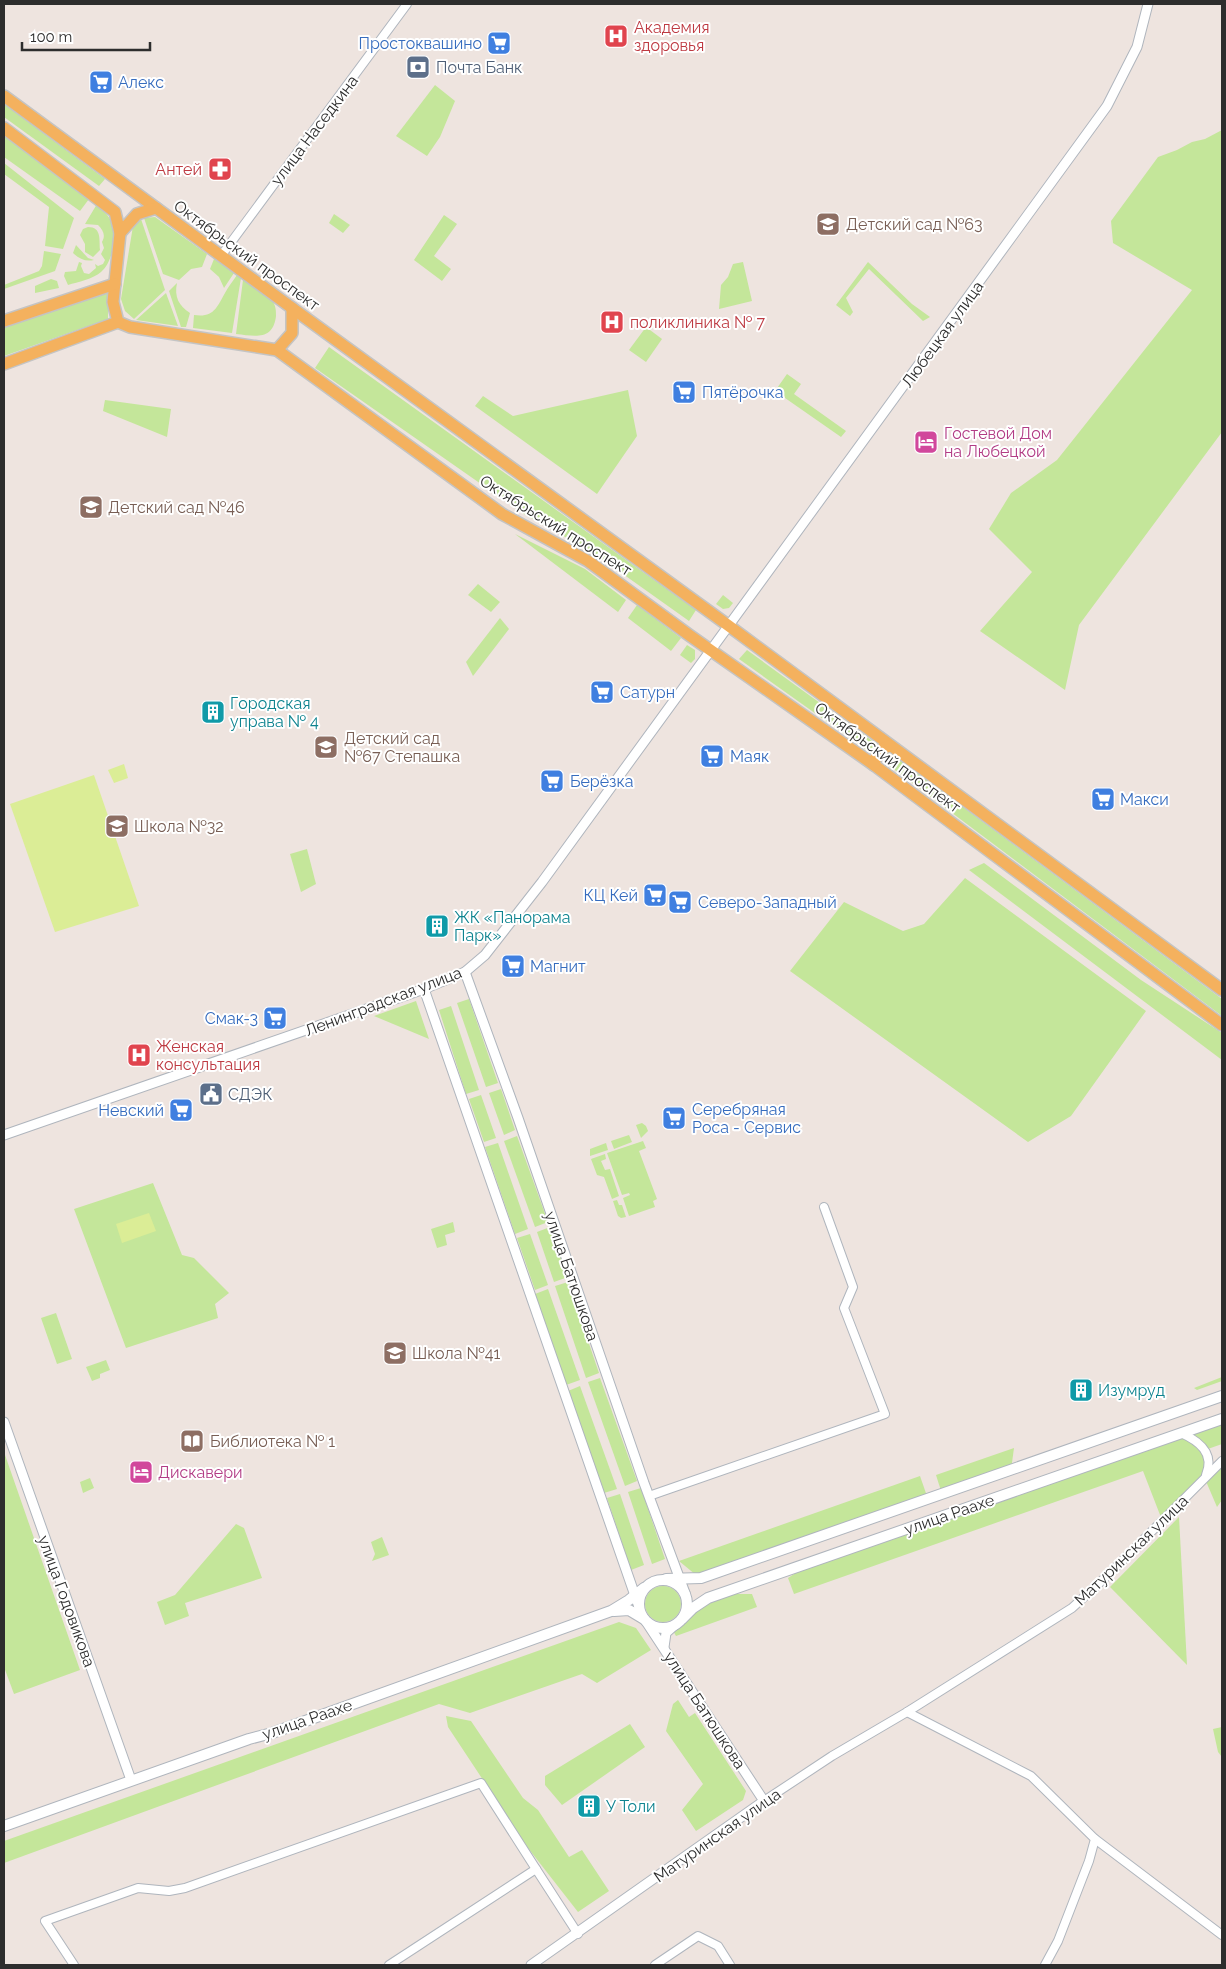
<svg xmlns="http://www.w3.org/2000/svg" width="1226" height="1969" font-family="Raleway,sans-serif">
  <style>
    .green { fill: #c4e69a }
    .pitch { fill: #dbed96 }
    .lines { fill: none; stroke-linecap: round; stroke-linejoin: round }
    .minor-casing { stroke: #afb5bd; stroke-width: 10 }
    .tertiary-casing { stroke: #afb5bd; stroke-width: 11 }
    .secondary-casing { stroke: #afb5bd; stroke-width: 12 }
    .primary-casing { stroke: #c4c4c4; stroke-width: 14 }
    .minor { stroke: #fff; stroke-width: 8 }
    .tertiary { stroke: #fff; stroke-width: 9 }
    .secondary { stroke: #fff; stroke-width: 10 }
    .primary { stroke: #f4b15e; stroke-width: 11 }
    .labels { text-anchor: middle; stroke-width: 4; stroke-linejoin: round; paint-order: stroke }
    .health-label { font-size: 16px; fill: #be3a42; stroke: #fff; text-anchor: start }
    .shop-label { font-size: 16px; fill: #366cbe; stroke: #fff; text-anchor: start }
    .service-label { font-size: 16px; fill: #4e5e75; stroke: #fff; text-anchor: start }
    .street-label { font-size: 16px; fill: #2d2d2d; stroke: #fff }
    .education-label { font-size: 16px; fill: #785e54; stroke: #fff; text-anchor: start }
    .hotel-label { font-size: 16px; fill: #b23c85; stroke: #fff; text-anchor: start }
    .culture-label { font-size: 16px; fill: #0d838f; stroke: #fff; text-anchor: start }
  </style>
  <rect width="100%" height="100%" fill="#eee4df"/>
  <!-- green -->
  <g class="green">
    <polygon points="435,85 455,101 440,137 427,156 396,136"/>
    <polygon points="4,104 105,179 99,186 4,117"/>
    <polygon points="1222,130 1222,432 1079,625 1065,690 980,631 1032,572 989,529 1011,493 1057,460 1192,290 1113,243 1111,221 1158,157 1177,150 1192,142 1205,139"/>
    <polygon points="4,135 89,199 80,211 4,157"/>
    <polygon points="4,163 74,218 63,249 45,246 49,207 4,174"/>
    <path d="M97 204C102 209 106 213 110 219 117 233 114 261 101 272 93 279 78 282 68 285L64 276 65 272 76 271 79 262 82 263 81 266 84 273 89 274 96 268 95 264 98 266 103 264 105 260 101 254 104 248 102 242C106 235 103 230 98 225L85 224Z"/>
    <polygon points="334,214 350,225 343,233 329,223"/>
    <polygon points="444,215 457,224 434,256 451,269 442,281 414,260"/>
    <polygon points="155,217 207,254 202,267 191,269 179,280 163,274 144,218"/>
    <polygon points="141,219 165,290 134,319 125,311 121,299 133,226"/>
    <path d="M88 227C102 227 99 240 100 250L93 257 85 252V244L80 235 83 229Z"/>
    <path d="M76 245 88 258 94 260C86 262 79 259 73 253Z"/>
    <polygon points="44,251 61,254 55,271 4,289 4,285 39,271 42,266"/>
    <polygon points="214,259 234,273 224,288 219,277 210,269"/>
    <polygon points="743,262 752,301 719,309 721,285 728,277 733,264"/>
    <polygon points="868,262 912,304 930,317 923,321 869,269 846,298 853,312 850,316 836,305"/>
    <path d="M237 275 241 278 232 333 193 328 194 315C214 318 217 307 225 293 228 287 233 281 237 275Z"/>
    <polygon points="51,279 57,281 59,288 35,293 35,286"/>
    <path d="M243 280C252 286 265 293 272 301 276 305 276 311 276 316 273 341 255 336 236 334Z"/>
    <path d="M177 283C174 297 179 306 190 313L186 327H181L169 291Z"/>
    <polygon points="108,291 108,319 4,356 4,327"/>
    <polygon points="166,293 178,326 136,320"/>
    <polygon points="646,327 662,339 646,362 629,350"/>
    <polygon points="329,347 696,610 689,621 592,552 524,514 315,368"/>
    <polygon points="787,374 801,384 794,394 846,431 841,437 775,391"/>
    <polygon points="628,390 637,436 597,494 475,406 483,396 513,416"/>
    <polygon points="105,400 171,409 167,437 103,411"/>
    <polygon points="515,534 585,569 626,600 618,612"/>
    <polygon points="478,584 500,602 491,612 468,595"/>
    <polygon points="723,595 733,603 729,608 723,609 716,604"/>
    <polygon points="637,605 681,638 671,651 628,618"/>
    <polygon points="500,618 509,629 473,676 466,662"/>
    <polygon points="687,645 695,650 695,659 691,663 680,655"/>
    <polygon points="747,650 878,745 871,753 739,659"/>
    <polygon points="890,753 1222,999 1222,1016 883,761 886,754"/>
    <polygon points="307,849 316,884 301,892 290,854"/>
    <polygon points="984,863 1141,980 1222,1033 1222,1060 969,870"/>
    <polygon points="965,878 1146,1011 1071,1116 1028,1142 790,971 844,902 903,931 924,924"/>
    <polygon points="469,999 498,1083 486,1087 457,1003"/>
    <polygon points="416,1001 429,1039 374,1016"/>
    <polygon points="451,1006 479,1090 466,1094 439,1010"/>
    <polygon points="501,1089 515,1130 504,1135 489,1093"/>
    <polygon points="481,1095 496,1138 484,1142 469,1099"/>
    <polygon points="642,1123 646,1126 648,1131 641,1138 636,1125"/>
    <polygon points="629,1135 632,1142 614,1149 611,1141"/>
    <polygon points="517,1136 548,1222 535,1227 504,1141"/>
    <polygon points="643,1141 646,1148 639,1151 657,1199 653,1201 655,1207 629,1216 623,1198 630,1195 629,1193 622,1195 607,1153"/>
    <polygon points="498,1143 528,1229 515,1234 485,1147"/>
    <polygon points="606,1143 608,1150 590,1156 590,1149"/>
    <polygon points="605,1154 606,1159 601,1161 605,1170 610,1169 619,1196 612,1199 604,1177 597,1175 591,1159"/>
    <polygon points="153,1183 182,1255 194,1258 229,1293 215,1304 218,1318 126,1348 74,1209"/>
    <polygon points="617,1200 619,1205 622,1205 626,1217 621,1218 618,1216 613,1201"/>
    <polygon points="453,1222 455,1232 445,1235 447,1245 437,1248 431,1229"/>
    <polygon points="550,1227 568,1277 554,1282 537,1232"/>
    <polygon points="530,1234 548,1285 535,1290 517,1238"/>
    <polygon points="568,1282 599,1373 586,1378 555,1286"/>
    <polygon points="548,1289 580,1380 566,1385 535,1294"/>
    <polygon points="56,1313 72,1359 57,1364 41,1318"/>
    <polygon points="106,1360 110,1370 100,1374 100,1378 92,1381 86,1367"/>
    <polygon points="1222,1377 1222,1381 1197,1390 1194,1388"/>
    <polygon points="600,1378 637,1481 625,1486 588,1382"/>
    <polygon points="580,1386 617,1489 604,1493 568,1391"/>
    <polygon points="1222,1419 1222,1444 1205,1450 1209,1468 1222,1461 1222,1500 1217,1507 1205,1479 1162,1520 1143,1471 794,1594 788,1578 811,1563"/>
    <polygon points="1014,1448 1011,1470 942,1494 936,1475"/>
    <polygon points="4,1452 80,1670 14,1694 4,1667"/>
    <polygon points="920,1476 928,1499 702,1580 679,1561"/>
    <polygon points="90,1478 94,1488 83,1493 80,1482"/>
    <polygon points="641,1488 665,1559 652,1564 628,1492"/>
    <polygon points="620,1494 644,1565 631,1570 607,1498"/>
    <polygon points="1179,1517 1187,1665 1110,1587"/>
    <polygon points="236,1524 244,1528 262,1578 185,1603 189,1616 165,1625 157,1602 175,1595"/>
    <polygon points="382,1537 389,1555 372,1561 375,1554 371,1542"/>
    <circle cx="663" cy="1604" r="18"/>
    <polygon points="721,1594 752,1594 757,1607 676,1636 671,1627"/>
    <polygon points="619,1622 636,1628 651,1650 597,1683 582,1674 470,1713 439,1704 4,1863 4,1841"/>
    <polygon points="678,1700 689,1717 695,1713 746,1791 743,1800 696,1831 682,1810 703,1784 666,1731 673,1704"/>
    <polygon points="446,1716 471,1721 523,1798 538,1810 569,1857 582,1850 609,1891 578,1912 528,1848 448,1727"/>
    <polygon points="630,1724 645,1747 562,1805 545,1785 545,1776"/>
    <polygon points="1222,1727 1222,1757 1218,1752 1213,1729"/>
  </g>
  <!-- pitch -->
  <g class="pitch">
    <polygon points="124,764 128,778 114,783 108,770"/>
    <polygon points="94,775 139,906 55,932 10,804"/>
    <polygon points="149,1213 156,1231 122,1243 116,1224"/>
  </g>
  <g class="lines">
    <!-- minor casing -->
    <g class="minor-casing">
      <g id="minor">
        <polyline points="221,256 407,4"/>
        <path d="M1181 1433C1199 1441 1215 1453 1206 1475"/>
        <polyline points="649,1496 885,1414 844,1308 853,1287 824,1207"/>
        <polyline points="907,1712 1031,1776 1095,1839 1089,1861 1058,1941 1045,1965"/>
        <polyline points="764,1801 832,1756 907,1712 1072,1608 1108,1575 1222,1461"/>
        <polyline points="1095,1839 1222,1935"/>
        <polyline points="74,1965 45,1921 138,1888 169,1891 185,1888 481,1783 536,1869"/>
        <polyline points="389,1965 536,1869 578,1934"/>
        <polyline points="655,1965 698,1936 718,1946 730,1965"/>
      </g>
    </g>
    <!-- tertiary casing -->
    <g class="tertiary-casing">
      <g id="tertiary">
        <polyline points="465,972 518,1118 644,1483 685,1593"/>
        <polyline points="424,989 639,1607"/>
        <polyline points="4,1135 424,989 465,972 485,955 542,882 1107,106 1137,47 1148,4"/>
        <polyline points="4,1422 131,1780"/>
        <polyline points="664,1647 666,1633 675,1625"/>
        <polyline points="531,1965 764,1801 645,1620"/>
      </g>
    </g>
    <!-- secondary casing -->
    <g class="secondary-casing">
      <g id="secondary">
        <polyline points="666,1579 701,1578 1222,1396"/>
        <circle cx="663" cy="1604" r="24"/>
        <polyline points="614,1611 629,1610 644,1619"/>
        <polyline points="682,1619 693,1608 708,1598 1222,1419"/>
        <polyline points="4,1826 249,1739 272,1733 611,1611 629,1600 644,1588"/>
      </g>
    </g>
    <!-- primary casing -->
    <g class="primary-casing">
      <g id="primary">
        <polyline points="4,96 292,308 729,626 1222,990"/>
        <polyline points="4,128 115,212 120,233 113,302 118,322 130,327 277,350 502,514 588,561 689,635 874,765 1222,1025"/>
        <polyline points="120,233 137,214 156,208"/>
        <polyline points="4,321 115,284"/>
        <polyline points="277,350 292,333 292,308"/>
        <polyline points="4,364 118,322"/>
        <path d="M874 765C876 754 879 748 890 746"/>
      </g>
    </g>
    <!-- minor -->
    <use href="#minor" class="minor"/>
    <!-- tertiary -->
    <use href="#tertiary" class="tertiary"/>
    <!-- secondary -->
    <use href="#secondary" class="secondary"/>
    <!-- primary -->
    <use href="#primary" class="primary"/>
  </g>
  <!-- icons -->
  <defs>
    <g id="hospital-square" transform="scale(1.25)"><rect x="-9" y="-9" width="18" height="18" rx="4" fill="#e0444e" stroke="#fff"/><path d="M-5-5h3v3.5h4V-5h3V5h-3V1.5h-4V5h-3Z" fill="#fff"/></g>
    <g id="supermarket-square" transform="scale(1.25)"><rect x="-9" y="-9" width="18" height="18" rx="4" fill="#3f7fe0" stroke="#fff"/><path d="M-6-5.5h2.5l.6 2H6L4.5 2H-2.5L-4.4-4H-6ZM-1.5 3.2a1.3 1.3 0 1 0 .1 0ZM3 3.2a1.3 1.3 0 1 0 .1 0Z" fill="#fff"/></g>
    <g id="bank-square" transform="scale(1.25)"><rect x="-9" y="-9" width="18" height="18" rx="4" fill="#5c6f8a" stroke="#fff"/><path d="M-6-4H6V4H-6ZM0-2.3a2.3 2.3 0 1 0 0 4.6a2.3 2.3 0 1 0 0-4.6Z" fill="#fff"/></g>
    <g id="pharmacy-square" transform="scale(1.25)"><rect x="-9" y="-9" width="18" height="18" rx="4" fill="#e0444e" stroke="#fff"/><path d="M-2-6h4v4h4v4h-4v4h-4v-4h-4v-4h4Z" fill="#fff"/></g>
    <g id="school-square" transform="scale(1.25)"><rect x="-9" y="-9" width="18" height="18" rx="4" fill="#8d6e63" stroke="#fff"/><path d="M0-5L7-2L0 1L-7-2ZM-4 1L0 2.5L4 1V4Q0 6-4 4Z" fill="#fff"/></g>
    <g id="hotel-square" transform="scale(1.25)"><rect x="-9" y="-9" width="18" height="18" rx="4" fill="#d1479c" stroke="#fff"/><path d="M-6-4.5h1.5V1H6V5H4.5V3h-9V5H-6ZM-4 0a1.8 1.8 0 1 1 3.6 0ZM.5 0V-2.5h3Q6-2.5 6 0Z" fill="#fff"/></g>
    <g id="building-square" transform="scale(1.25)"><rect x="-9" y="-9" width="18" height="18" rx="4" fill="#0f9aa8" stroke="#fff"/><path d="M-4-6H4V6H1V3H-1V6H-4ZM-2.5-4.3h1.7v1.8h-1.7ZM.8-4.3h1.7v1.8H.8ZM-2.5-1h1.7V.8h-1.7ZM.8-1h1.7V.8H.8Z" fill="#fff"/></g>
    <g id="civic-square" transform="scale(1.25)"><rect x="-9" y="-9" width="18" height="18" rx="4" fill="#5c6f8a" stroke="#fff"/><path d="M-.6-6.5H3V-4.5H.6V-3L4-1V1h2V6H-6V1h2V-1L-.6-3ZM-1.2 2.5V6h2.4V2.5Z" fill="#fff"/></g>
    <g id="library-square" transform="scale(1.25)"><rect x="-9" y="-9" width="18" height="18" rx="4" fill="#8d6e63" stroke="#fff"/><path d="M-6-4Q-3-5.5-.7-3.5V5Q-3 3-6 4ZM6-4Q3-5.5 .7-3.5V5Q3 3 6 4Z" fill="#fff"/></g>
  </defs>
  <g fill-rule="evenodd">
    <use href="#hospital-square" x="616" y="36"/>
    <use href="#supermarket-square" x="499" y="43"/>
    <use href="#bank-square" x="418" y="67"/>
    <use href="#supermarket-square" x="101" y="82"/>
    <use href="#pharmacy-square" x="220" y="169"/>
    <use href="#school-square" x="828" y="224"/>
    <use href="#hospital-square" x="612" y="322"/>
    <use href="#supermarket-square" x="684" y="392"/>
    <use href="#hotel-square" x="926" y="442"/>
    <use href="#school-square" x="91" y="507"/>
    <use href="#supermarket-square" x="602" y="692"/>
    <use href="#building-square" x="213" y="712"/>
    <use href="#school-square" x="326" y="747"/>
    <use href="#supermarket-square" x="712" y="756"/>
    <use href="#supermarket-square" x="552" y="781"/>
    <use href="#supermarket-square" x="1103" y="799"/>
    <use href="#school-square" x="117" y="826"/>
    <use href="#supermarket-square" x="655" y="895"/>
    <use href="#supermarket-square" x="680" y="902"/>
    <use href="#building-square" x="437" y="926"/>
    <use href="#supermarket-square" x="513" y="966"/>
    <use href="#supermarket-square" x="275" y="1018"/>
    <use href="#hospital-square" x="139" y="1055"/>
    <use href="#civic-square" x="211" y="1094"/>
    <use href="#supermarket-square" x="181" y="1110"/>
    <use href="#supermarket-square" x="674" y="1118"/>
    <use href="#school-square" x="395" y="1353"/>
    <use href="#building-square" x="1081" y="1390"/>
    <use href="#library-square" x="192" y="1441"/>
    <use href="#hotel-square" x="141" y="1472"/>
    <use href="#building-square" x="589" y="1806"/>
  </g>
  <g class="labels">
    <!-- health labels -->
    <g class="health-label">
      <text x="634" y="33">Академия<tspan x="634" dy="18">здоровья</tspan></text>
      <text x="202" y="175" text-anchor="end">Антей</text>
      <text x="630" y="328">поликлиника № 7</text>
      <text x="156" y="1052">Женская<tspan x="156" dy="18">консультация</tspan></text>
    </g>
    <!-- shop labels -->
    <g class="shop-label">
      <text x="482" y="49" text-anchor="end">Простоквашино</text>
      <text x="118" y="88">Алекс</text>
      <text x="702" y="398">Пятёрочка</text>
      <text x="620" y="698">Сатурн</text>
      <text x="730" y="762">Маяк</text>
      <text x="570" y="787">Берёзка</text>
      <text x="1120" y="805">Макси</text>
      <text x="638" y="901" text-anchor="end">КЦ Кей</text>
      <text x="698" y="908">Северо-Западный</text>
      <text x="530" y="972">Магнит</text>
      <text x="258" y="1024" text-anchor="end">Смак-3</text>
      <text x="692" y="1115">Серебряная<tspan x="692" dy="18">Роса - Сервис</tspan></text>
      <text x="164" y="1116" text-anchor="end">Невский</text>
    </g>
    <!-- service labels -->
    <g class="service-label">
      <text x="436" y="73">Почта Банк</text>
      <text x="228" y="1100">СДЭК</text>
    </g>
    <!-- street labels -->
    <g class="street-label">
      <text transform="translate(314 130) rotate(-53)" y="6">улица Наседкина</text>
      <text transform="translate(247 255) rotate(36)" y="6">Октябрьский проспект</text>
      <text transform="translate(942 334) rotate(-54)" y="6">Любецкая улица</text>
      <text transform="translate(556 525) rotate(32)" y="6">Октябрьский проспект</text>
      <text transform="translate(888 757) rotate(36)" y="6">Октябрьский проспект</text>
      <text transform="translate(383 1001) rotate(-21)" y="6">Ленинградская улица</text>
      <text transform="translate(572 1276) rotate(71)" y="6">улица Батюшкова</text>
      <text transform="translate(949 1514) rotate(-19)" y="6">улица Раахе</text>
      <text transform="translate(1131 1550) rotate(-44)" y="6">Матуринская улица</text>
      <text transform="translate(67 1601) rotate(70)" y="6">улица Годовикова</text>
      <text transform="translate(705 1710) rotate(57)" y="6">улица Батюшкова</text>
      <text transform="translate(307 1719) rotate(-19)" y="6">улица Раахе</text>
      <text transform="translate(717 1835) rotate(-35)" y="6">Матуринская улица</text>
    </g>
    <!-- education labels -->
    <g class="education-label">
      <text x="846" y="230">Детский сад №63</text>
      <text x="108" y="513">Детский сад №46</text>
      <text x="344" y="744">Детский сад<tspan x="344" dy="18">№67 Степашка</tspan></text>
      <text x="134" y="832">Школа №32</text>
      <text x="412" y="1359">Школа №41</text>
      <text x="210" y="1447">Библиотека № 1</text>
    </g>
    <!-- hotel labels -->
    <g class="hotel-label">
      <text x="944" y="439">Гостевой Дом<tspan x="944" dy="18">на Любецкой</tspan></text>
      <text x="158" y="1478">Дискавери</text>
    </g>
    <!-- culture labels -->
    <g class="culture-label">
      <text x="230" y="709">Городская<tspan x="230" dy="18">управа № 4</tspan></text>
      <text x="454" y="923">ЖК «Панорама<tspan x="454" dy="18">Парк»</tspan></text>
      <text x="1098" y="1396">Изумруд</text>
      <text x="606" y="1812">У Толи</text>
    </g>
  </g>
  <!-- border -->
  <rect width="1226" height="1969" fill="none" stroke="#2d2d2d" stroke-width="10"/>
  <!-- scale -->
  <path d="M22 42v8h128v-8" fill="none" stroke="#2d2d2d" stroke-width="2.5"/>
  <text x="30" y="42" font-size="15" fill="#2d2d2d" stroke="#ffffff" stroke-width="4" paint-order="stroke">100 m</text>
</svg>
